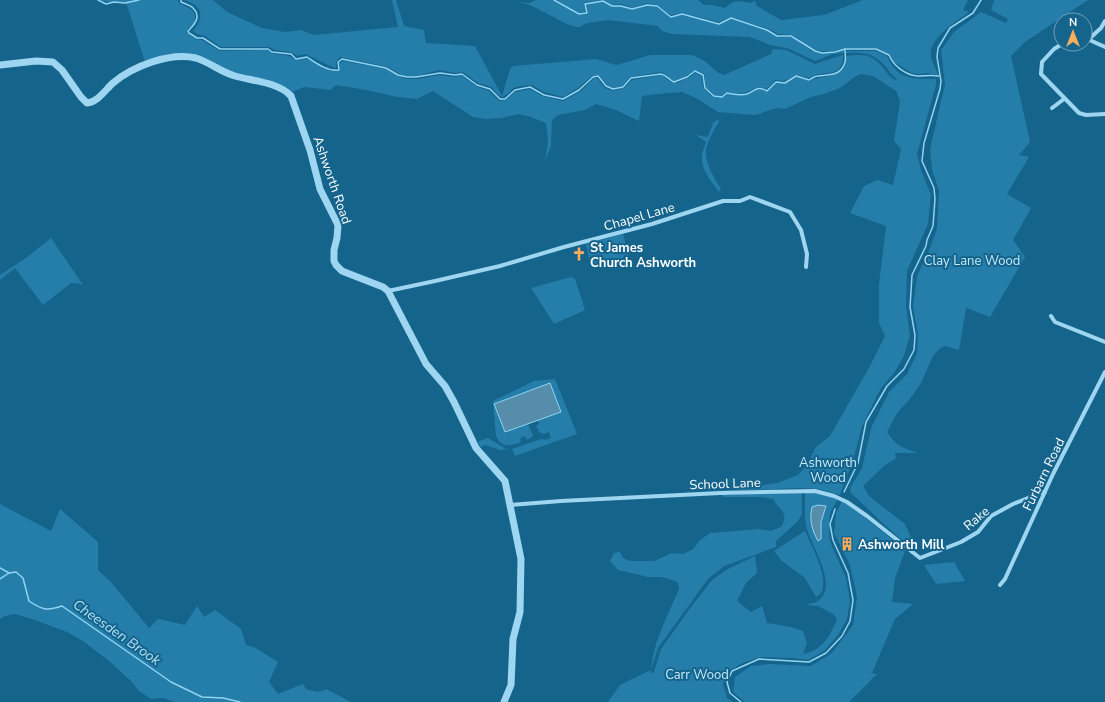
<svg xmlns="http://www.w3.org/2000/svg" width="1105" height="702" font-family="'Nunito Sans',sans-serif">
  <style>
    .green { fill: #247ea9 }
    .water { fill: #558daa; stroke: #90d4f3 }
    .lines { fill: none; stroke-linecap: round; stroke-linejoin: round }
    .stream { stroke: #90d4f3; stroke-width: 1.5 }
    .minor { stroke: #9ed5f0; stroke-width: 4 }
    .tertiary { stroke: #9ed5f0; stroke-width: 7 }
    .labels { text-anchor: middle; stroke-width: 4; stroke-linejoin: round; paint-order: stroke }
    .street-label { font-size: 13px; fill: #fff; stroke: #15648c }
    .poi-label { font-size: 13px; font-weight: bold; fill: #fff; stroke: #15648c; text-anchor: start }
    .park-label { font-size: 13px; fill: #c5eafb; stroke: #15648c }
    .water-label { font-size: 14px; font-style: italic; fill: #aee0f7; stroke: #15648c }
  </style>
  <rect width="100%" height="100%" fill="#15648c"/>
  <!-- green -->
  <g class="green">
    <path d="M101 0H178L179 3C189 9 197 8 195 23L187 29V31C189 36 197 40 202 40L220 51 267 50C277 58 286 51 295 60 299 59 305 58 308 59 320 63 326 73 340 71L339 63 343 61 386 69 398 76 407 79H417L440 75 455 77 461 75 476 86 489 91 499 101 506 100 515 92 530 89 542 96 563 101 581 91 594 78H597L605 88 613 91 624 88 632 80 661 75C666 76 667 80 671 82 678 85 690 77 695 73L701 76 704 89C712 96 718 101 728 94 734 95 739 96 745 95 754 93 756 85 767 92L776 83H786L796 77 809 81C824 74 847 80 846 56 864 54 873 54 884 69 888 74 890 78 896 80L897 78 894 77C877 56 874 52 846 53V51H876L887 56C897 80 913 79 936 79V85L917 154 921 170 931 195 928 224 907 271 906 306 910 335 904 356 894 373 881 388 862 426 854 457 840 495 819 489 801 488 723 491 777 483 798 475 807 465 816 447 830 436 870 366 885 336 879 323V284L886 226 850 213 864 186 877 180 893 185 901 149 894 141 900 101 896 91 873 76 861 74 856 76 840 88 824 94 811 97 785 109 777 108 755 115 718 112 696 98 682 92 658 94 642 96 639 121 616 110 596 104 585 110 558 115 552 120 551 146 545 161 548 142 546 123 531 117 518 114 502 118 485 119 473 117 433 91 417 99 398 97 366 90 336 85 330 90 304 87 292 92 287 88 251 77 235 74 199 58 145 62 126 2C117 0 109 4 101 0Z"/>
    <path d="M185 0H213L227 12 262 28 285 32 301 30 314 35 398 27 392 0H396L404 26 424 30 426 43 475 46 502 96 510 69 513 66 596 59 616 65 631 61 650 55H692L705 61 717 72 724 75 771 54 773 49 786 50 815 64 843 55C844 80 822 69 809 78L795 75 785 81 775 80 767 89C756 84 753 91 744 93 739 94 733 93 727 92L722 96 715 95 706 88 704 74 695 70 686 76 674 81C669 78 667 74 661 72L630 77 622 86 613 88 607 85 598 75 592 76 578 88 563 97 544 92 532 85 520 86 513 88 509 93 502 97 498 95 492 87 478 83 463 72 456 73 440 70 416 76H406L400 74 388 67 340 57 336 62V68H334L306 54 297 56C288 48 279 54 269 47H221L205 36 197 34 193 31C199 24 204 15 197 7 195 4 189 2 185 0Z"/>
    <polygon points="536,0 553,0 579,15 588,14 586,4 603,1 612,6 621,6 632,10 647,5 656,7 671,17 682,15 719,24 731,19 766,30 777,36 791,37 812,51 822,53 835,53 844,50 844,53 833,54 815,61 787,48 770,45 750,37 672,34 662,31 658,26 608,20 587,23 580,27 576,27 567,24 530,5 518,2 529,3"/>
    <polygon points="556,0 601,0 584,3 585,12 579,13"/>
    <path d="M604 0H698L704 5H711L725 8C734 0 737 0 750 3L755 1 757 6 781 20 824 15 863 0H968L963 10 969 12C956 22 928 38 931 57 932 62 936 69 938 75L927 73 917 74 912 73 894 62 890 55 876 48H845L834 51H822L813 50 792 35 778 34 769 29 730 17 719 22 682 13 671 15 656 5 646 3 632 8 622 4 612 5Z"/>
    <path d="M994 0H1088L1025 42 1011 56 1030 142 1019 155 1029 157 1007 194 1031 208 1013 240 1025 257 990 317 966 308 959 350 945 346 940 348 933 356 921 383 910 399 897 413 887 432C896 446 903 448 918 453H895L896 458 884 466 863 486 869 496 905 524 917 551 914 550 887 527 851 493 850 488 862 468 871 428 889 392 907 374 917 353 918 335 913 306 917 276 930 248 937 228 939 192 932 169 930 149 945 84 941 50 954 32 981 12 1006 23 1008 19 991 10Z"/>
    <path d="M718 119 719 122C714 130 705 145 706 154 707 167 715 179 721 189L719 192C711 181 700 169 702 154 703 150 705 146 706 142L696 135 708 137 713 123Z"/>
    <polygon points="623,234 629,256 591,267 586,244"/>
    <polygon points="51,238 83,285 77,283 71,283 43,305 15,268 0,280 0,275 26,258"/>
    <polygon points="571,277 575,279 585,310 554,324 531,288"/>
    <path d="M555 379 577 434 515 456 512 449 500 450 485 445 480 447 478 443 479 441 488 438 506 449H512L541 439 546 440 551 438 549 432 544 434 540 433 536 426 539 424 538 420 561 412 505 432 528 424 533 435 532 437 527 440 525 436 520 438 521 442C510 446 501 448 496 436L493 401 534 381Z"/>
    <path d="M802 492V514L798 521 776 541V547L724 566 708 579 658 648 650 673 654 672 661 649 688 611 712 580 726 570 755 556 757 573 746 583 737 601 751 612 762 606 767 623 791 627 803 631 807 643 803 654C822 651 831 635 837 619L833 614 818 606 807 605C811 603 816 603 819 600 838 584 812 547 807 529 804 520 805 503 805 492L817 493 838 499 830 513 829 534 831 544 846 578 850 601 847 619 838 635 825 650 808 660 794 658 761 657 745 662 730 670 723 684 727 698 733 702H608L620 685 651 670C653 642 668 615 679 589L678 582 662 577H648L618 570 610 561 614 553 620 552 623 558 630 561H654L672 553 683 554 693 549 700 540 710 533 758 529 771 531 781 527C790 513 779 510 773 499L762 497H723L722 495Z"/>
    <polygon points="842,501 857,511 905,550 904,554 895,578 892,602 913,604 895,619 872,673 877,674 849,702 745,702 733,692 735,677 751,666 770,664 811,666 832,653 853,625 857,597 850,565 834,533 836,513"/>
    <path d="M0 504 51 531 60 509 98 542V570L111 582 149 628 158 619 185 625 197 606 204 617 215 610 241 629 246 645 254 647 278 662 269 682 278 694 303 684 306 689C313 691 320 694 326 689L351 702H175L163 698 151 699 139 691 131 681 109 661 83 641 67 632 32 619 15 614 5 616 0 619Z"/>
    <path d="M805 531C811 544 830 580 821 593 819 595 818 596 816 597L805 578 782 561 774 551Z"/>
    <polygon points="954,562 965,581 936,584 924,565"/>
  </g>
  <!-- water -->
  <g class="water">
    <polygon points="550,383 561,412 505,432 494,404"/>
    <path d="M818 505 826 506 821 522V539L818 541C812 530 809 520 812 507Z"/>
  </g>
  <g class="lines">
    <!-- stream -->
    <g class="stream">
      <polyline points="98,0 106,4 114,2 125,3 139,0"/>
      <path d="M181 0V2C185 4 190 5 193 8 202 17 194 25 188 31L189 33 197 38H203L220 49H268L272 52 291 54 296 59 307 57C316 63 328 72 339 70L338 62 342 59 386 68 398 75 407 77H416L440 73 455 75 462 74 477 85 490 89 500 99H505L515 90 530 87 544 95 563 99 579 90 593 77 598 76 606 86 613 89 623 87 631 78 661 74C667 75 669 80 674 82L687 77 695 71 703 75 705 88 714 96 722 97 727 93C733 94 741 96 747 94 755 91 757 85 767 91L776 82 785 83 796 76 809 80C812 78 815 76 818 76 828 74 841 77 845 62 846 59 845 53 845 49"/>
      <path d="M554 0 579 14 587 13 585 4 603 1 612 6H621L632 9 647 5 657 6 671 17 682 14 719 24 731 18 767 30 777 36H791L815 51 822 53 835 52 845 49H876L889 55C893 65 905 75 917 76 924 76 932 75 939 76"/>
      <polyline points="844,492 858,463 866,422 887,386 904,369 914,350 915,335 910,307 912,275 926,246 927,240 933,226 935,199 934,188 922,161 924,143 940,89 941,81 937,57 938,48 950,28 973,13 981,0"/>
      <polyline points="0,568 9,573"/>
      <path d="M0 579 9 573 16 572 23 578 29 601C42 610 47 611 62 606L171 682 202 697 223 698 240 702"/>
      <polyline points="741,702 730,693 727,682 732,671 759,659 809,662 826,653 842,636 850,621 853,600 848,573 833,540 830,524 835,509"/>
    </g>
    <!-- minor -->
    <g class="minor">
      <polyline points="1085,38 1105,47"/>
      <polyline points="1089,39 1101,28 1105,21"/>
      <polyline points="1062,44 1054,49 1042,62 1041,74 1079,113 1086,115 1105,114"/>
      <polyline points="1052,108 1064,99"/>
      <polyline points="388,291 435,281 500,266 564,247 652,224 723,201 740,201 750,197 790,212 801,230 807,254 806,267"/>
      <polyline points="1051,316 1055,322 1105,342"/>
      <polyline points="510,505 561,501 720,493 815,491 834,496 847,502 867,516 920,558 961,542 978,532 991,516 1013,504 1043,492 1045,492"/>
      <polyline points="1000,585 1005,579 1053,474 1105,372"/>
    </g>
    <!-- tertiary -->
    <path class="tertiary" d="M0 65 36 61 53 62 62 70 81 97 87 103C98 102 106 89 113 83 133 66 170 52 196 58 209 62 221 72 235 76 252 81 278 82 291 96L310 150 320 189 338 225 337 238 334 250V261L336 265 342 271 347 273 383 287 388 291 426 364 445 386 454 402 476 448 505 481 521 559 520 612 513 639 511 685 504 702"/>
  </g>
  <!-- icons -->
  <defs>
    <g id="church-bare" transform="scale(1.08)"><path d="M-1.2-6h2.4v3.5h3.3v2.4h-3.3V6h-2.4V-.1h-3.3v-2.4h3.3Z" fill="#ffac5d" stroke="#15648c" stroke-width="2.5" paint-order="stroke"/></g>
    <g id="building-bare" transform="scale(1.08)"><path d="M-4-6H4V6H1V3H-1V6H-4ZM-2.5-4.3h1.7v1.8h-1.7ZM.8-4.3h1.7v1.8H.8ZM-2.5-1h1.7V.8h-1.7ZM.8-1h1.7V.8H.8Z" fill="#ffac5d" stroke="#15648c" stroke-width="2.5" paint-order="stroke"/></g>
  </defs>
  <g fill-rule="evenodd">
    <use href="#church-bare" x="579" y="254"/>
    <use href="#building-bare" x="847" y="544"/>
  </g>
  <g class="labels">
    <!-- street labels -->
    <g class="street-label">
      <text transform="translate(333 180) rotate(71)" y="5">Ashworth Road</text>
      <text transform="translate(639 216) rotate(-16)" y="5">Chapel Lane</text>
      <text transform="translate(1043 474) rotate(-64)" y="5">Furbarn Road</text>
      <text transform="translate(725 483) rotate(-2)" y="5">School Lane</text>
      <text transform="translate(976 518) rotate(-40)" y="5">Rake</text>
    </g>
    <!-- poi labels -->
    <g class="poi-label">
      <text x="590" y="252">St James<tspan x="590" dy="15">Church Ashworth</tspan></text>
      <text x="858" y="549">Ashworth Mill</text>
    </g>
    <!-- park labels -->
    <g class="park-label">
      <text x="972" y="265">Clay Lane Wood</text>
      <text x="828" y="467">Ashworth<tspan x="828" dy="15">Wood</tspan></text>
      <text x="697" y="679">Carr Wood</text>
    </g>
    <!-- water labels -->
    <g class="water-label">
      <text transform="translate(117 632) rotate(35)" y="5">Cheesden Brook</text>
    </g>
  </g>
  <!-- north arrow -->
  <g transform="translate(1073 32)"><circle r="19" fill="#15648c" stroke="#73a2ba"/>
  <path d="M0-3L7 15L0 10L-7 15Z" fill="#ffac5d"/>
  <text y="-6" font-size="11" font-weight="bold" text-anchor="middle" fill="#ffffff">N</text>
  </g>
</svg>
